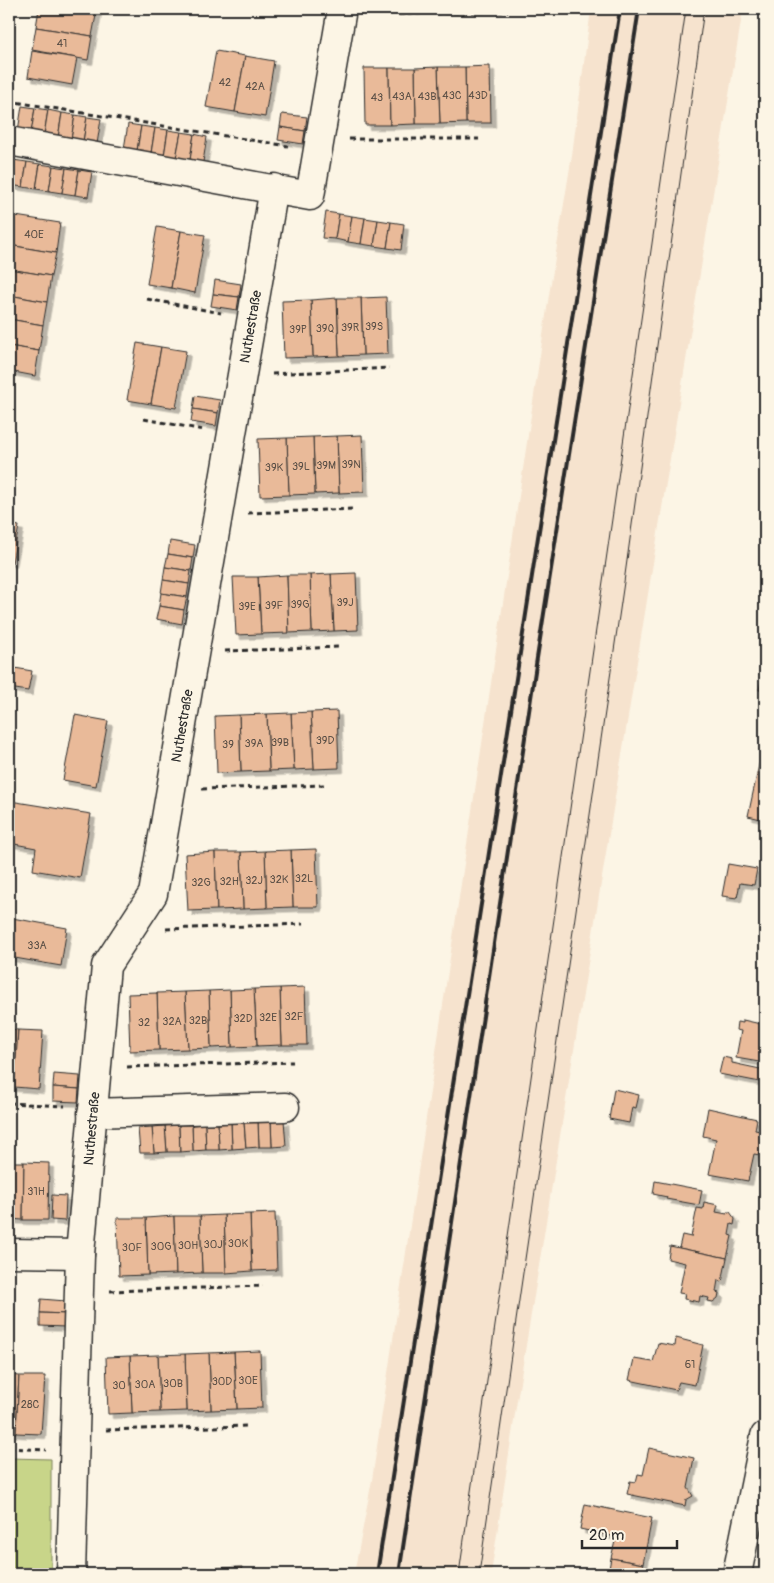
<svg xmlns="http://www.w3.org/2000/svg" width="774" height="1583" font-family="Pangolin,sans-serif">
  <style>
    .built { fill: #f6e3ce }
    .green { fill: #c8d589; stroke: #7a805a }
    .building { fill: #e9ba99; stroke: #2b2b2b; filter: url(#shadow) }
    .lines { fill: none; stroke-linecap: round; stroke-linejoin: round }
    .minor-casing { stroke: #2b2b2b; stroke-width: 31 }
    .path { stroke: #2b2b2b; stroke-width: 3; stroke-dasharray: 5 4; stroke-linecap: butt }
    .minor { stroke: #fcf5e5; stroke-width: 28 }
    .tram { stroke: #2b2b2b; stroke-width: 1 }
    .rail { stroke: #2b2b2b; stroke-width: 4 }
    .labels { text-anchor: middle; stroke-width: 4.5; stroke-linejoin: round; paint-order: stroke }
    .number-label { font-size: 11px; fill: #5a4f46 }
    .street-label { font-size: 14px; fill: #2b2b2b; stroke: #fcf5e5 }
  </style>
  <defs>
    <filter id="shadow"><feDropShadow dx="4.5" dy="4.5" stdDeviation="0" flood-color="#0004"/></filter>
  </defs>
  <rect width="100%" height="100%" fill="#fcf5e5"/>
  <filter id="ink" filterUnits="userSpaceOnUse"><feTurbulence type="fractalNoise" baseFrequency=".02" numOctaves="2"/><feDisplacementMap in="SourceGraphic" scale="10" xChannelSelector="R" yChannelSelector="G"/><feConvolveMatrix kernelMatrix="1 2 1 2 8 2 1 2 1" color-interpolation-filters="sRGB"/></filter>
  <g filter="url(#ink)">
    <!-- built -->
    <polygon class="built" points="591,9 743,9 516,1407 491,1574 354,1574 372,1480 549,295 572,155"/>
    <!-- green -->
    <polygon class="green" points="9,1458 51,1459 51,1574 9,1574"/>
    <!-- building -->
    <g class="building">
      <polygon points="39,9 97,10 92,36 36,27"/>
      <polygon points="36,27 92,36 88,60 32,50"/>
      <polygon points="32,51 77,58 72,85 28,77"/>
      <polygon points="216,51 245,56 235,112 206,107"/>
      <polygon points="245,56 274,61 265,117 235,112"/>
      <polygon points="490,66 491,123 466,123 465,67"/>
      <polygon points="438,67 465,67 466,123 440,124"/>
      <polygon points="438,67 440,124 416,124 415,68"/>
      <polygon points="364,68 389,68 390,125 365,125"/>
      <polygon points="389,68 415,68 416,124 390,125"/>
      <polygon points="22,106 35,108 31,133 18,131"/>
      <polygon points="35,108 48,110 44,135 31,133"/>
      <polygon points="48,110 62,113 58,138 44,135"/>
      <polygon points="62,113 75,115 71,140 58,138"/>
      <polygon points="282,114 307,117 305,131 280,127"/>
      <polygon points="75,115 87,117 83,142 71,140"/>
      <polygon points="87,117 101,119 97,144 83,142"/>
      <polygon points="128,124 141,126 137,151 124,149"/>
      <polygon points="141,126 155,128 151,153 137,151"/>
      <polygon points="280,127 305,131 303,144 278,140"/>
      <polygon points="155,128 168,130 164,156 151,153"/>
      <polygon points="168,130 181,132 176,158 164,156"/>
      <polygon points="181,132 194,134 190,160 176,158"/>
      <polygon points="194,134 207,137 203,162 190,160"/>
      <polygon points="13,160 27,162 23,187 10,185"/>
      <polygon points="27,162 40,164 36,189 23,187"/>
      <polygon points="40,164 53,166 49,191 36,189"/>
      <polygon points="53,166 66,168 62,193 49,191"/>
      <polygon points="66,168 79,170 75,195 62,193"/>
      <polygon points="79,170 92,172 88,197 75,195"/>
      <polygon points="326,212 339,214 335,239 322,238"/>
      <polygon points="339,214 352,216 348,242 335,239"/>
      <polygon points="9,215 60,223 56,253 9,245"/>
      <polygon points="352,216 365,218 361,244 348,242"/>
      <polygon points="365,218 378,220 374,246 361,244"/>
      <polygon points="378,220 391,222 387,248 374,246"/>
      <polygon points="391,222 404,224 401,250 387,248"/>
      <polygon points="157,227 181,231 171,288 147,284"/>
      <polygon points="181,231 205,235 195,293 171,288"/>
      <polygon points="9,245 56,253 51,276 9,269"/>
      <polygon points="9,269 51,276 47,302 9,295"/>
      <polygon points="215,280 241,284 239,297 213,294"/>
      <polygon points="213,294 239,297 237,310 211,306"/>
      <polygon points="9,295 47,302 43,325 9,319"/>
      <polygon points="386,297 388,354 363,355 361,298"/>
      <polygon points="337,298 361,298 363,355 339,356"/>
      <polygon points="337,298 339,356 313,357 311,300"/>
      <polygon points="311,300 313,357 284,358 282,301"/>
      <polygon points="9,319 43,325 39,351 9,346"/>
      <polygon points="137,343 161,347 151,404 127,400"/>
      <polygon points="9,346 39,351 35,376 9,371"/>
      <polygon points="161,347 186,351 176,408 151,404"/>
      <polygon points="195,396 220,400 218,413 193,409"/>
      <polygon points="193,409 218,413 216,426 191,422"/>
      <polygon points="362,435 364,492 339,493 337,436"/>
      <polygon points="337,436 339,493 315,494 313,437"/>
      <polygon points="313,437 315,494 289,495 287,438"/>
      <polygon points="287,438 289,495 260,496 258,439"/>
      <polygon points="9,524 19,526 12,563 9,562"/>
      <polygon points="170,541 195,545 193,558 168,554"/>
      <polygon points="168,554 193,558 191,571 165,567"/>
      <polygon points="165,567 191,571 189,584 163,580"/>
      <polygon points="356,573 358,630 334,631 331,574"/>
      <polygon points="331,574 334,631 312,632 310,575"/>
      <polygon points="287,575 289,633 261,634 258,577"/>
      <polygon points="287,575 310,575 312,632 289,633"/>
      <polygon points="233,577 258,577 261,634 236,635"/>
      <polygon points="163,580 189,584 187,597 161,593"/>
      <polygon points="161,593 187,597 184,610 159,606"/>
      <polygon points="159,606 184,610 182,624 156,619"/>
      <polygon points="765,661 765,691 759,690"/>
      <polygon points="9,667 32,671 28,691 9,688"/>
      <polygon points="337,711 339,768 314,769 311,712"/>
      <polygon points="311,712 314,769 294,770 291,713"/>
      <polygon points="291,713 294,770 269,771 267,714"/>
      <polygon points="267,714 269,771 241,772 239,715"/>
      <polygon points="75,715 108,721 96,786 63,780"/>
      <polygon points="239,715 241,772 217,773 215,716"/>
      <polygon points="762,751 765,752 765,820 748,816"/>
      <polygon points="10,801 91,814 80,878 33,870 36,848 9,843"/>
      <polygon points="316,849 318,907 293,907 291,850"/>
      <polygon points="291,850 293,907 267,908 265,851"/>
      <polygon points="265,851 267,908 243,909 241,852"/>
      <polygon points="215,852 217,910 188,911 185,854"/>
      <polygon points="215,852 241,852 243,909 217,910"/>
      <polygon points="728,864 757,869 754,885 740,883 737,898 722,896"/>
      <polygon points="12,918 67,928 61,966 9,957 9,934"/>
      <polygon points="305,987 307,1045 282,1045 280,988"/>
      <polygon points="280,988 282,1045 257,1046 254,989"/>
      <polygon points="254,989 257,1046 232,1047 230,990"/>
      <polygon points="230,990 232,1047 211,1048 209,991"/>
      <polygon points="209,991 211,1048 188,1049 185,992"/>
      <polygon points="185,992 188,1049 159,1050 157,993"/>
      <polygon points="157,993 159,1050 130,1051 128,994"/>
      <polygon points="743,1020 765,1025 765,1063 736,1058 741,1031 736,1030 737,1022 743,1023"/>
      <polygon points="9,1029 18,1030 14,1087 9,1087"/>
      <polygon points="18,1030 43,1031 39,1089 14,1087"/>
      <polygon points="723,1057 732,1059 732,1063 765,1070 765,1083 719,1074"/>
      <polygon points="54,1074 80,1076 79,1089 53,1087"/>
      <polygon points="53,1087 79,1089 78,1102 53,1101"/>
      <polygon points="614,1089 639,1095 636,1108 632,1107 629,1123 609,1119"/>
      <polygon points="708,1108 757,1119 755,1130 765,1132 765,1150 760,1152 760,1155 754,1154 748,1181 709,1174 716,1139 703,1136"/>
      <polygon points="284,1120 286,1146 272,1147 271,1121"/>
      <polygon points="271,1121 272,1147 259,1147 258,1122"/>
      <polygon points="244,1122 246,1148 232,1149 231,1123"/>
      <polygon points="244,1122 258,1122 259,1147 246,1148"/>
      <polygon points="231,1123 232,1149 219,1150 218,1124"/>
      <polygon points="205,1124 206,1150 193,1151 192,1125"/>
      <polygon points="205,1124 218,1124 219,1150 206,1150"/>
      <polygon points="179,1125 180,1152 167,1152 165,1126"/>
      <polygon points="179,1125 192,1125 193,1151 180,1152"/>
      <polygon points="165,1126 167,1152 154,1153 152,1127"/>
      <polygon points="152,1127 154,1153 140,1153 138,1128"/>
      <polygon points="9,1162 24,1162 23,1220 9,1219"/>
      <polygon points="24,1162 49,1163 48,1220 23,1220"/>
      <polygon points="655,1181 702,1190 699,1205 666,1199 667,1197 653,1194"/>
      <polygon points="52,1195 66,1196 65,1221 51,1220"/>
      <polygon points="704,1202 718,1205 716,1212 727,1214 727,1212 730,1212 735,1219 734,1225 731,1224 729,1235 732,1236 727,1258 679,1248 682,1235 691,1237 697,1208 703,1209"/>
      <polygon points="275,1213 277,1270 252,1271 250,1214"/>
      <polygon points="250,1214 252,1271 226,1273 224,1215"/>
      <polygon points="224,1215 226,1273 202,1273 200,1216"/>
      <polygon points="174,1216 176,1274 148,1275 146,1218"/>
      <polygon points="174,1216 200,1216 202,1273 176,1274"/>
      <polygon points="117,1218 146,1218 148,1275 119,1276"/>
      <polygon points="670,1246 727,1258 722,1282 718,1280 716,1292 719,1293 718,1298 713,1302 708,1301 709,1298 700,1296 699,1302 684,1299 685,1294 679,1293 685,1263 668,1259"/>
      <polygon points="41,1299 66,1301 66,1314 40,1313"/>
      <polygon points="40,1313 66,1314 65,1327 40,1326"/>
      <polygon points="676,1338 703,1345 695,1385 679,1382 676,1390 629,1380 634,1359 653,1362 658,1343 675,1346"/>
      <polygon points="260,1351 262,1408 237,1409 234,1352"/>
      <polygon points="234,1352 237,1409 211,1410 209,1353"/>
      <polygon points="209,1353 211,1410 187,1411 185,1354"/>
      <polygon points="185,1354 187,1411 160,1412 158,1355"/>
      <polygon points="158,1355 160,1412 132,1413 130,1356"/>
      <polygon points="130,1356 132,1413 108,1414 106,1357"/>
      <polygon points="9,1375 19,1376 16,1433 9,1432"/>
      <polygon points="19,1376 45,1376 41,1434 16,1433"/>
      <polygon points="649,1448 694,1458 688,1488 693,1496 686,1500 685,1506 627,1494 630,1481 636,1482 638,1474 643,1475"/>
      <polygon points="585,1504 652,1518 643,1564 611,1558 616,1537 580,1529"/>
      <polygon points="611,1558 643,1564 641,1574 608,1574"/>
      <polygon points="242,1567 243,1574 218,1574 218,1568"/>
      <polygon points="218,1568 218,1574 192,1574 192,1569"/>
      <polygon points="192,1569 192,1574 168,1574 168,1570"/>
      <polygon points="168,1570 168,1574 142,1574 142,1571"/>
      <polygon points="142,1571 142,1574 113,1574 113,1572"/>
    </g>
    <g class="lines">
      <!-- minor casing -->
      <g class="minor-casing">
        <g id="minor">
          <polyline points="9,141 310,196 342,9"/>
          <polyline points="92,1113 285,1107"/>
          <polyline points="9,1253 80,1254"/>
          <path id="s1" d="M71 1574 80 1254 106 966 153 894 274 188"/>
          <polyline points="737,1574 765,1436"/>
        </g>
      </g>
      <!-- path -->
      <g class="path">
        <polyline points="302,9 311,10"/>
        <polyline points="372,15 508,11"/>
        <polyline points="9,101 288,146"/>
        <polyline points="349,139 479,139"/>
        <polyline points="147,299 221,313"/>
        <polyline points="272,374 389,368"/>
        <polyline points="144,419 204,430"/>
        <polyline points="248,513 355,509"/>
        <polyline points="225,651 341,647"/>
        <polyline points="202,789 326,785"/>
        <polyline points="166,929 303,924"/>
        <polyline points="127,1067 293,1062"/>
        <polyline points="9,1103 65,1106"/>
        <polyline points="110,1291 263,1286"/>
        <polyline points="106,1430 246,1426"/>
        <polyline points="9,1448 46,1450"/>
      </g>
      <!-- minor -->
      <use href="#minor" class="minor"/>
      <!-- tram -->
      <g class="tram">
        <polyline points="459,1574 686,9"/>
        <polyline points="479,1574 624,582 704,9"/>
      </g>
      <!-- rail -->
      <g class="rail">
        <polyline points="377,1574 620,9"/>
        <polyline points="399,1574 537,658 639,9"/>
      </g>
    </g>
  </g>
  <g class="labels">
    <!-- number labels -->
    <g class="number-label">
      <text x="62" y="47">41</text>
      <text x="225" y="86">42</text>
      <text x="255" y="90">42A</text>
      <text x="452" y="99">43C</text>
      <text x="478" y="99">43D</text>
      <text x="402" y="100">43A</text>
      <text x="427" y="100">43B</text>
      <text x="377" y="101">43</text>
      <text x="34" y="238">40E</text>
      <text x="374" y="330">39S</text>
      <text x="350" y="331">39R</text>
      <text x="325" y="332">39Q</text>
      <text x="298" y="333">39P</text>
      <text x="351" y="468">39N</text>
      <text x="326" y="469">39M</text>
      <text x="301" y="470">39L</text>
      <text x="274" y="471">39K</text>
      <text x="345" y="606">39J</text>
      <text x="300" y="608">39G</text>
      <text x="274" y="609">39F</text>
      <text x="247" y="610">39E</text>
      <text x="325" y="744">39D</text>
      <text x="280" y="746">39B</text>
      <text x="254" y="747">39A</text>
      <text x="228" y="748">39</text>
      <text x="304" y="882">32L</text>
      <text x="279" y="883">32K</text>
      <text x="254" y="884">32J</text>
      <text x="229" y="885">32H</text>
      <text x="201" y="886">32G</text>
      <text x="37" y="949">33A</text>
      <text x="294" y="1020">32F</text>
      <text x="268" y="1021">32E</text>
      <text x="243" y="1022">32D</text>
      <text x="198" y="1024">32B</text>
      <text x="172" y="1025">32A</text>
      <text x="144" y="1026">32</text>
      <text x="36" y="1195">31H</text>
      <text x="238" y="1247">30K</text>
      <text x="213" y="1248">30J</text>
      <text x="188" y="1249">30H</text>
      <text x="161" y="1250">30G</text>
      <text x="132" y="1251">30F</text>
      <text x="690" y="1368">61</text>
      <text x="248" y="1384">30E</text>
      <text x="222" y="1385">30D</text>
      <text x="173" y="1387">30B</text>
      <text x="145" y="1388">30A</text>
      <text x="119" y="1389">30</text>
      <text x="30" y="1408">28C</text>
    </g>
    <!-- street labels -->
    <g class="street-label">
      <text dy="5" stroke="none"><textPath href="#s1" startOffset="1271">Nuthestraße</textPath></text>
      <text dy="5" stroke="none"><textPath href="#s1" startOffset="866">Nuthestraße</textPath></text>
      <text dy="5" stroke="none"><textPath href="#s1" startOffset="446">Nuthestraße</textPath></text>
    </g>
  </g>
  <!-- margin -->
  <rect width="774" height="1583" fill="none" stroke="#fcf5e5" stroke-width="30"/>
  <rect x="15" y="15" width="744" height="1553" fill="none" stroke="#2b2b2b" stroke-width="2" filter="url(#ink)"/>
  <!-- scale -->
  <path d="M582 1540v8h95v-8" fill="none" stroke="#2b2b2b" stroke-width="2.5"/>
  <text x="589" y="1540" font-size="15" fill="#2b2b2b" stroke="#fcf5e5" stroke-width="4" paint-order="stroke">20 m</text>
</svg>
